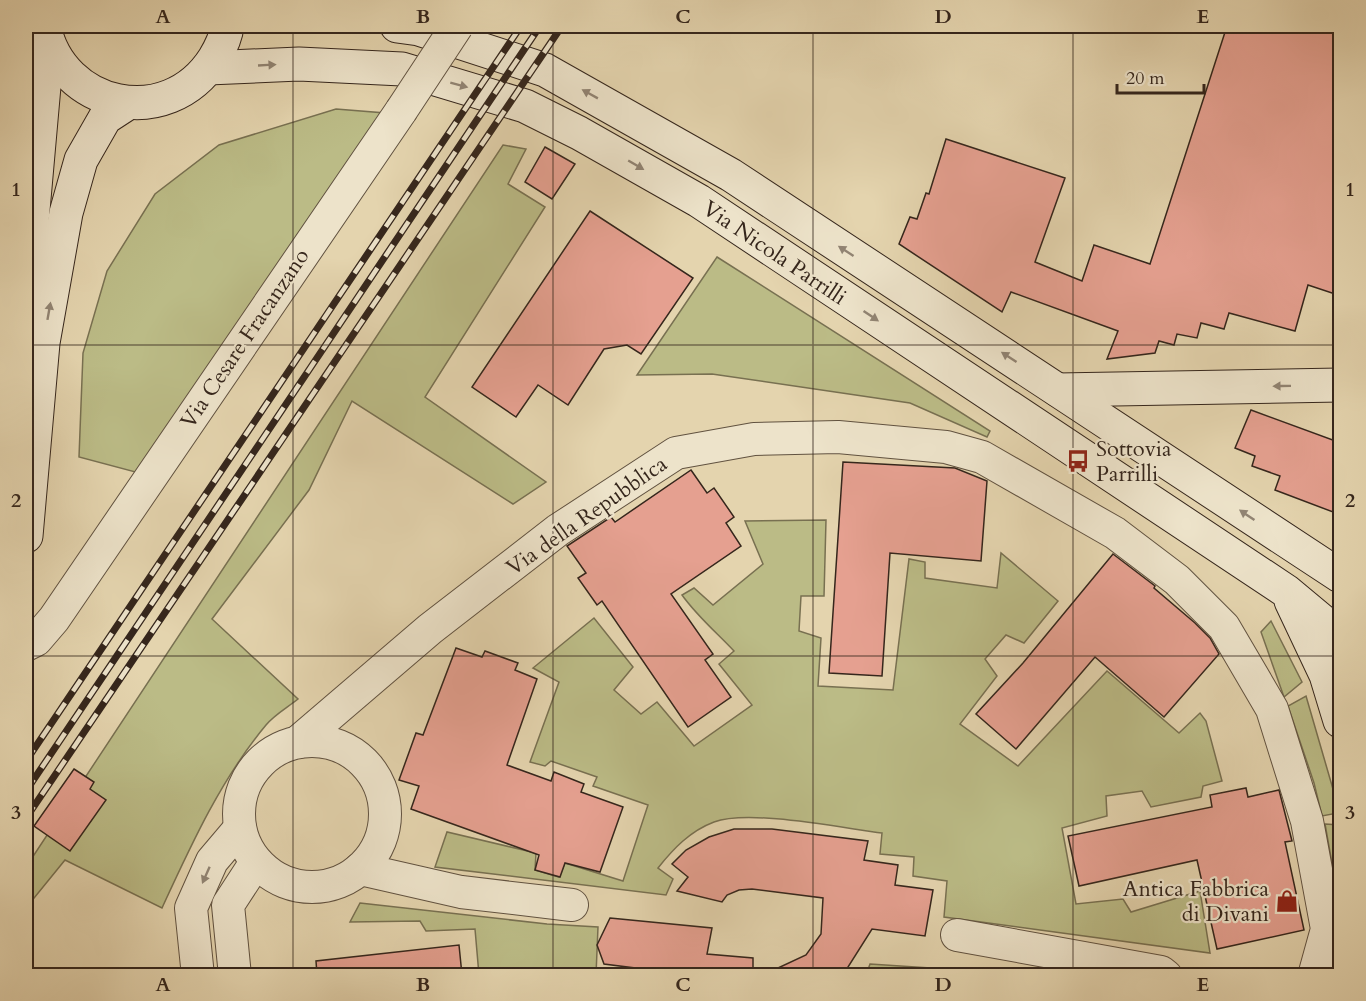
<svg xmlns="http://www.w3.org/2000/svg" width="1366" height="1001" font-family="Cardo,serif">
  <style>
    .green { fill: #bbbb86; stroke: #787051; stroke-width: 1.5 }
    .building { fill: #e5a090; stroke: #35261c; stroke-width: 1.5 }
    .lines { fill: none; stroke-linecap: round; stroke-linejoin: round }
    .street-casing { stroke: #615240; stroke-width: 34 }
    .secondary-casing { stroke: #35261c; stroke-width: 35 }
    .street { stroke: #ede3ca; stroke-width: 32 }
    .secondary { stroke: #ede3ca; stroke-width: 33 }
    .rail-casing { stroke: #35261c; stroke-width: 7 }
    .rail { stroke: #ede3ca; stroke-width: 4.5; stroke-dasharray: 14; stroke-linecap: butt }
    .street-bridge-casing { stroke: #615240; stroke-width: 34; stroke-linecap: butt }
    .street-bridge { stroke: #ede3ca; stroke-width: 32 }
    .oneway { fill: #918473 }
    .grid { fill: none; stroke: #35261c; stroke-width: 1.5; stroke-opacity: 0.55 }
    .labels { text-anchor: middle; stroke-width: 4.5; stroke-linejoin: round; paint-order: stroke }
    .street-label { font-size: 22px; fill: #35261c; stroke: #ede3ca }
    .poi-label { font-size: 22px; fill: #35261c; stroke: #ede3ca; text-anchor: start }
    .neatline { fill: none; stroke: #35261c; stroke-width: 2 }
    .grid-label { font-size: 20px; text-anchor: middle; font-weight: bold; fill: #35261c }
  </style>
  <rect width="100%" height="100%" fill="#e4d4ae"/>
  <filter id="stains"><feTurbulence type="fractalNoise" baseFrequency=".00333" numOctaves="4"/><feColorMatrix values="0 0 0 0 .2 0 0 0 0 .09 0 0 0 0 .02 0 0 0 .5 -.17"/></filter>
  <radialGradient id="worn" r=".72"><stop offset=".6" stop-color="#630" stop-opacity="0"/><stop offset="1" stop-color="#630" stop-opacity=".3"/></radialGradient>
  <!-- green -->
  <g class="green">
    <polygon points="336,109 385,113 139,473 79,457 83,353 107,271 155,194 219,145"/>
    <path d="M503 145 526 149 508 184 545 207 425 397 546 482 513 504 352 401 309 490 212 619 298 699C288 707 274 715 266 725 221 779 191 845 162 908L65 860 26 908V867Z"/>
    <polygon points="717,257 990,431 987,437 910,403 712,374 637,375"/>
    <path d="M826 520 824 596H801L799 631 821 638 818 686 893 690 909 559 925 562V578L997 588 1001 553 1058 601 1024 643 1006 635 985 659 997 676 960 724 1018 766 1107 671 1179 733 1200 713 1206 721 1222 781 1203 786 1201 797 1151 807 1142 791 1106 796 1107 816 1062 828 1076 904 1123 899 1131 912 1200 891 1210 953 944 917 947 881 913 876 914 857 880 854 882 833C842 828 749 809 714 822 690 831 673 849 658 868L673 879 666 895 435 867 447 832 536 853 535 870 559 877 565 863 623 881 648 805 593 786 597 777 551 761 545 766 530 762 559 682 533 668 594 618 633 667 614 690 641 714 657 702 694 746 752 705 719 664 734 651C716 632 697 616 682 595L694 588 713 605 763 564 745 521Z"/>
    <polygon points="1271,621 1302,682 1284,697 1261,632"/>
    <polygon points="1306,696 1335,796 1338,813 1322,816 1314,783 1288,706"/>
    <polygon points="1325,824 1340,825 1340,909"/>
    <polygon points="360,903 547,924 598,927 596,975 479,975 475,929 426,931 420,921 350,922"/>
    <polygon points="870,964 1038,975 866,975"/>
  </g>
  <!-- building -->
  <g class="building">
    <polygon points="1227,26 1341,26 1341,296 1308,285 1295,331 1229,313 1224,329 1201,323 1197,338 1177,334 1174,345 1159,341 1155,353 1107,359 1118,331 1011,292 1002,312 899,244 910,217 917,219 926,193 929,194 946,139 1065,178 1035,262 1082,281 1094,245 1150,264"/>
    <polygon points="545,147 575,164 552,199 525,182"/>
    <polygon points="590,211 693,278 641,354 627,345 604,349 568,405 538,385 516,417 472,387"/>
    <polygon points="1251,410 1341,443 1341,515 1275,490 1280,476 1252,466 1255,456 1235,448"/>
    <polygon points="843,462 955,468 987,481 981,561 890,553 882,676 829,673"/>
    <polygon points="691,470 707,493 714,488 734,517 726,523 741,546 671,594 713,654 705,660 731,697 688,727 602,601 597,605 578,578 586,573 567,546 611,517 615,522"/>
    <polygon points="1113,554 1155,586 1154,588 1195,623 1210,638 1219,654 1164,717 1095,657 1016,749 976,714 1023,663"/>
    <polygon points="456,648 482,657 485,651 518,663 515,670 537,679 507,765 551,781 554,772 584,784 581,792 623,807 600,872 565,863 560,877 535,870 539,855 411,809 419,786 399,780 416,733 423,735"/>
    <polygon points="74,769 94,782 90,789 106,800 70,851 34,826"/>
    <polygon points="1246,788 1248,797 1279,790 1292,841 1285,842 1304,930 1217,949 1197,860 1079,886 1068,836 1212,807 1210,795"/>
    <polygon points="734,829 772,829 868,841 864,860 898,865 895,885 933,890 925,936 872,929 843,975 763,975 806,955 821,934 823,898 752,889 739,890 727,895 722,902 677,891 688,877 672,864 686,850 709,837"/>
    <polygon points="610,918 712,928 707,954 753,958 753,975 634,975 635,968 604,964 597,945"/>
    <polygon points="459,945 462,975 317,975 316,961"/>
  </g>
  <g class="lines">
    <!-- street casing -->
    <g class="street-casing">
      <g id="street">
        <polyline points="26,645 36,640 54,619 401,111"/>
        <circle cx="312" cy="814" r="73"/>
        <polyline points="298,742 430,629 558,530 676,453 754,439 838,437 946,447 982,457 1115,533 1177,580 1224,627 1272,709 1307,821 1327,929 1314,976"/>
        <polyline points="360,869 461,892 572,905"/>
        <polyline points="957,935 1161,972 1166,976"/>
        <polyline points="198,976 191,908 212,861 240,828"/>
        <polyline points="235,976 228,905 256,862"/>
      </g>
    </g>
    <!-- secondary casing -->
    <g class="secondary-casing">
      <g id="secondary">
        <path d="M44 26C61 108 167 132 214 59 220 49 226 38 227 26"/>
        <polyline points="397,26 419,29 545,70 731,175 1340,576"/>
        <polyline points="208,68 299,64 402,69 525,106 579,133 699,201 1286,591 1340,636"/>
        <polyline points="26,289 48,41"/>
        <polyline points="1058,390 1340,385"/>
        <polyline points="26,536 43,343 66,213 81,160 105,118 128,103"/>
        <polyline points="1291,601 1326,675 1340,721"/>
      </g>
    </g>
    <!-- street -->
    <use href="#street" class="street"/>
    <!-- secondary -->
    <use href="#secondary" class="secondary"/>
    <!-- rail casing -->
    <g class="rail-casing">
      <g id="rail">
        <polyline points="26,761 521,26"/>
        <polyline points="26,791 540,26"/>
        <polyline points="26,818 562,26"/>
      </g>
    </g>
    <!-- rail -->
    <use href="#rail" class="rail"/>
    <!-- street-bridge casing -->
    <g class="street-bridge-casing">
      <polyline id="street-bridge" points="401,111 457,26"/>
    </g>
    <!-- street-bridge -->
    <use href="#street-bridge" class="street-bridge"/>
  </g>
  <!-- one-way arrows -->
  <defs><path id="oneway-solid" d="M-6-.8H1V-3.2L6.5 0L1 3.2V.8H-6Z" transform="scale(1.5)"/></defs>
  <g class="oneway">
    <use href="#oneway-solid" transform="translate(267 65) rotate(-3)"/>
    <use href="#oneway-solid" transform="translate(459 85) rotate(15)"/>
    <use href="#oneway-solid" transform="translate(590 94) rotate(-151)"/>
    <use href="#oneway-solid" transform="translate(636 165) rotate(30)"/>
    <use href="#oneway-solid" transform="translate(846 251) rotate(-147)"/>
    <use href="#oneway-solid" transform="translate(49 311) rotate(-80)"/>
    <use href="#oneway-solid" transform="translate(871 316) rotate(34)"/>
    <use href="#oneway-solid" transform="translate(1009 357) rotate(-147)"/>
    <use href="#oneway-solid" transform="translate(1282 386) rotate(179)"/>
    <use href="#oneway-solid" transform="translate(1247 515) rotate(-146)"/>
    <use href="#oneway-solid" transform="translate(206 875) rotate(114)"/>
  </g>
  <!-- grid -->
  <path class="grid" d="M293 26V976M553 26V976M813 26V976M1073 26V976M26 345H1340M26 656H1340"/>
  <!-- icons -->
  <defs>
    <g id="bus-bare" transform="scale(1.8)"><path d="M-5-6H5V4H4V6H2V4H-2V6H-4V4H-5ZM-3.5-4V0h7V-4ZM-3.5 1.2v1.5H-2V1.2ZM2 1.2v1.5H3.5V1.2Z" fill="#8f2418" stroke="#ede3ca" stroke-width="2.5" paint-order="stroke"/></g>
    <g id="shop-bare" transform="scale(1.8)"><path d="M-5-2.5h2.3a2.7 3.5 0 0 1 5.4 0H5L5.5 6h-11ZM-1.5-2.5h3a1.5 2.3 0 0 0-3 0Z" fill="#8f2418" stroke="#ede3ca" stroke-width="2.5" paint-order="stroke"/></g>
  </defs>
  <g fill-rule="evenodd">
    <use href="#bus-bare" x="1078" y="461"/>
    <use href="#shop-bare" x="1287" y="901"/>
  </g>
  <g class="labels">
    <!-- street labels -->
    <g class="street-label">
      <text transform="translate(775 252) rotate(34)" y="8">Via Nicola Parrilli</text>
      <text transform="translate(244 338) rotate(-56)" y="8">Via Cesare Fracanzano</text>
      <text transform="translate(586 515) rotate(-35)" y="8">Via della Repubblica</text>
    </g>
    <!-- poi labels -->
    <g class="poi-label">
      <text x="1096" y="456">Sottovia<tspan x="1096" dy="25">Parrilli</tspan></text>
      <text x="1269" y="896" text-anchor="end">Antica Fabbrica<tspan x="1269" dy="25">di Divani</tspan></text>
    </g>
  </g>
  <!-- margin -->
  <rect width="1366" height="1001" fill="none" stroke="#e4d4ae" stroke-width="66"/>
  <!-- scale -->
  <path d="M1117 84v9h87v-9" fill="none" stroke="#35261c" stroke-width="3"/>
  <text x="1126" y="84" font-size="18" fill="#35261c" stroke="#ede3ca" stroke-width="4.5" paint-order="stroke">20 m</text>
  <rect x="33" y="33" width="1300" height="935" class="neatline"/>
  <g class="grid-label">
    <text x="163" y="23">A</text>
    <text x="423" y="23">B</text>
    <text x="683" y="23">C</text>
    <text x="943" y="23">D</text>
    <text x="1203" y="23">E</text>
    <text x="16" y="196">1</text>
    <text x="1350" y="196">1</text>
    <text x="16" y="507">2</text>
    <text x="1350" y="507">2</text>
    <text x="16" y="819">3</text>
    <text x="1350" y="819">3</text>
    <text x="163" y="991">A</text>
    <text x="423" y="991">B</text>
    <text x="683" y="991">C</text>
    <text x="943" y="991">D</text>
    <text x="1203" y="991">E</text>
  </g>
  <rect width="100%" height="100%" filter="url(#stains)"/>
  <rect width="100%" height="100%" fill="url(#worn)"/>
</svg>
